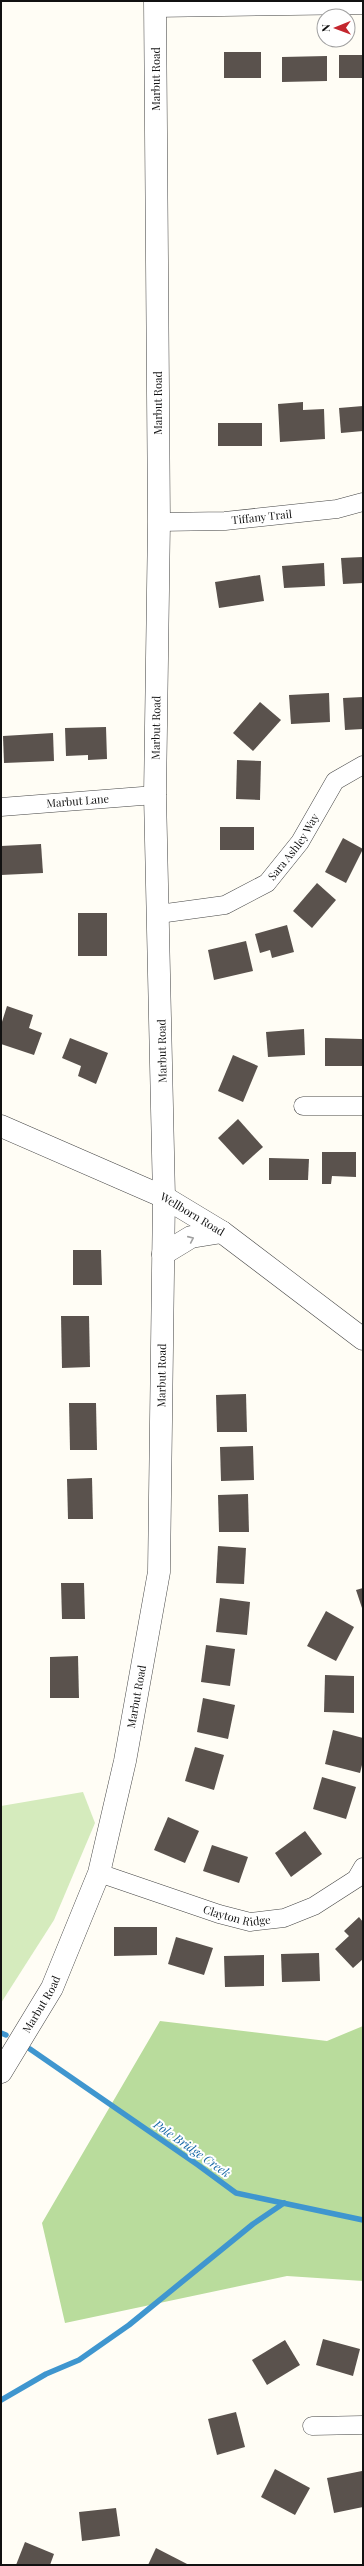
<svg xmlns="http://www.w3.org/2000/svg" width="364" height="2566" font-family="'Playfair Display',serif">
  <style>
    .green { fill: #d5ebbd }
    .forest { fill: #b9dc9c }
    .lines { fill: none; stroke-linecap: round; stroke-linejoin: round }
    .stream { stroke: #3f96cf; stroke-width: 5.5 }
    .building { fill: #5a524d }
    .minor-casing { stroke: #444; stroke-width: 19 }
    .tertiary-casing { stroke: #444; stroke-width: 23 }
    .minor { stroke: #fff; stroke-width: 18 }
    .tertiary { stroke: #fff; stroke-width: 22 }
    .oneway { stroke: #a0a0a0 }
    .labels { text-anchor: middle; stroke-width: 4; stroke-linejoin: round; paint-order: stroke }
    .street-label { font-size: 11px; fill: #111; stroke: #fff }
    .water-label { font-size: 12px; font-style: italic; fill: #1768a6; stroke: #fff }
  </style>
  <rect width="100%" height="100%" fill="#fffdf5"/>
  <!-- green -->
  <polygon class="green" points="83,1792 95,1823 54,1920 1,2003 1,1806"/>
  <!-- forest -->
  <polygon class="forest" points="160,2021 327,2041 363,2026 363,2281 287,2276 65,2323 42,2223"/>
  <g class="lines">
    <!-- stream -->
    <g class="stream">
      <polyline points="1,2033 6,2035"/>
      <polyline points="30,2049 198,2165 236,2193 363,2220"/>
      <polyline points="1,2400 46,2374 79,2360 129,2325 253,2224 284,2203"/>
    </g>
  </g>
  <!-- building -->
  <g class="building">
    <rect x="224" y="52" width="37" height="26"/>
    <rect x="339" y="55" width="24" height="23"/>
    <polygon points="327,56 327,81 282,82 282,57"/>
    <polygon points="303,402 303,410 324,409 325,439 280,442 278,404"/>
    <polygon points="363,406 363,431 341,433 339,408"/>
    <rect x="218" y="423" width="44" height="23"/>
    <polygon points="363,557 363,583 343,584 341,558"/>
    <polygon points="324,563 325,586 284,588 282,566"/>
    <polygon points="260,575 264,601 219,608 215,582"/>
    <polygon points="329,693 330,722 291,724 289,695"/>
    <polygon points="363,697 363,729 345,730 343,698"/>
    <polygon points="260,702 281,720 253,751 233,733"/>
    <polygon points="106,727 107,759 88,760 88,755 66,756 65,728"/>
    <polygon points="53,733 54,761 4,763 3,736"/>
    <polygon points="237,760 261,761 260,800 236,799"/>
    <rect x="220" y="827" width="34" height="23"/>
    <polygon points="343,838 363,849 346,883 325,872"/>
    <polygon points="41,844 43,873 1,875 1,846"/>
    <polygon points="317,883 336,900 312,928 293,911"/>
    <rect x="78" y="913" width="29" height="43"/>
    <polygon points="287,925 294,952 272,958 270,950 260,953 255,934"/>
    <polygon points="246,941 253,971 214,980 208,950"/>
    <polygon points="7,1006 33,1015 29,1028 42,1033 34,1055 1,1044 1,1025"/>
    <polygon points="304,1029 305,1055 268,1057 266,1032"/>
    <polygon points="70,1038 108,1053 96,1084 78,1076 81,1066 62,1058"/>
    <polygon points="325,1038 362,1039 362,1066 325,1066"/>
    <polygon points="233,1055 258,1066 243,1102 218,1091"/>
    <polygon points="238,1119 263,1147 243,1165 218,1138"/>
    <polygon points="322,1152 356,1152 356,1177 332,1176 331,1184 322,1184"/>
    <polygon points="269,1158 309,1159 308,1180 269,1180"/>
    <polygon points="73,1250 101,1250 102,1285 73,1285"/>
    <polygon points="61,1316 89,1316 90,1367 62,1368"/>
    <polygon points="246,1394 247,1432 217,1432 216,1395"/>
    <polygon points="69,1403 96,1403 97,1450 70,1450"/>
    <polygon points="253,1446 254,1480 221,1481 220,1447"/>
    <polygon points="92,1478 93,1519 68,1519 67,1479"/>
    <polygon points="248,1494 249,1532 219,1532 218,1495"/>
    <polygon points="218,1546 246,1548 244,1584 216,1583"/>
    <polygon points="61,1583 84,1583 85,1619 62,1619"/>
    <polygon points="363,1588 363,1611 356,1590"/>
    <polygon points="220,1598 250,1602 247,1635 216,1632"/>
    <polygon points="326,1611 354,1627 336,1661 307,1646"/>
    <polygon points="206,1645 235,1649 230,1686 201,1682"/>
    <polygon points="78,1656 79,1698 50,1698 50,1657"/>
    <polygon points="325,1675 354,1676 354,1713 324,1712"/>
    <polygon points="203,1698 235,1705 228,1739 197,1732"/>
    <polygon points="333,1730 363,1738 363,1761 360,1773 325,1764"/>
    <polygon points="195,1747 224,1755 214,1790 185,1781"/>
    <polygon points="322,1777 356,1787 346,1819 313,1809"/>
    <polygon points="168,1817 199,1831 185,1863 154,1850"/>
    <polygon points="305,1831 322,1854 291,1877 275,1853"/>
    <polygon points="212,1845 248,1857 239,1883 203,1871"/>
    <polygon points="359,1917 363,1922 363,1959 353,1968 335,1949 349,1936 344,1931"/>
    <polygon points="114,1927 157,1927 157,1955 114,1956"/>
    <polygon points="176,1937 213,1948 204,1975 168,1964"/>
    <polygon points="319,1953 320,1981 282,1982 281,1954"/>
    <polygon points="264,1955 264,1986 225,1987 224,1956"/>
    <polygon points="323,2339 360,2349 353,2376 316,2365"/>
    <polygon points="285,2340 300,2365 267,2385 252,2360"/>
    <polygon points="236,2412 245,2447 217,2455 208,2419"/>
    <polygon points="275,2469 310,2488 295,2515 261,2497"/>
    <polygon points="362,2471 363,2507 334,2513 327,2478"/>
    <polygon points="116,2508 120,2536 82,2541 79,2512"/>
    <polygon points="25,2542 54,2554 50,2565 16,2565"/>
    <polygon points="156,2548 189,2565 148,2565"/>
  </g>
  <g class="lines">
    <!-- minor casing -->
    <g class="minor-casing">
      <g id="minor">
        <polyline points="155,8 363,5"/>
        <path id="s1" d="M159 522 225 521 337 509 363 502"/>
        <path id="s2" d="M1 807 155 795"/>
        <path id="s3" d="M159 914 225 905 267 883 300 842 335 781 363 765"/>
        <polyline points="303,1106 363,1106"/>
        <path id="s4" d="M99 1873 219 1914 250 1922 284 1918 314 1906 356 1879 363 1867"/>
        <polyline points="312,2426 363,2425"/>
      </g>
    </g>
    <!-- tertiary casing -->
    <g class="tertiary-casing">
      <g id="tertiary">
        <path id="s5" d="M1 1126 164 1197 222 1232 363 1339"/>
        <polyline points="163,1254 191,1237 222,1232"/>
        <path id="s6" d="M1 2072 52 1988 99 1873 125 1761 159 1572 164 1197 155 795 159 522 155 1"/>
      </g>
    </g>
    <!-- minor -->
    <use href="#minor" class="minor"/>
    <!-- tertiary -->
    <use href="#tertiary" class="tertiary"/>
  </g>
  <!-- one-way arrows -->
  <defs><path id="oneway-chevron" d="M-2-3.5L2.5 0L-2 3.5" fill="none" stroke-width="1.6" stroke-linecap="round" stroke-linejoin="round"/></defs>
  <use class="oneway" href="#oneway-chevron" transform="translate(191 1239) rotate(-24)"/>
  <g class="labels">
    <!-- street labels -->
    <g class="street-label">
      <text transform="translate(156 79) rotate(-90)" y="4">Marbut Road</text>
      <text transform="translate(158 403) rotate(-90)" y="4">Marbut Road</text>
      <text dy="4" stroke="none"><textPath href="#s1" startOffset="103">Tiffany Trail</textPath></text>
      <text dy="4" stroke="none"><textPath href="#s6" startOffset="1374">Marbut Road</textPath></text>
      <text dy="4" stroke="none"><textPath href="#s2" startOffset="77">Marbut Lane</textPath></text>
      <text dy="4" stroke="none"><textPath href="#s3" startOffset="159">Sara Ashley Way</textPath></text>
      <text transform="translate(162 1051) rotate(-91)" y="4">Marbut Road</text>
      <text dy="4" stroke="none"><textPath href="#s5" startOffset="211">Wellborn Road</textPath></text>
      <text dy="4" stroke="none"><textPath href="#s6" startOffset="726">Marbut Road</textPath></text>
      <text dy="4" stroke="none"><textPath href="#s6" startOffset="403">Marbut Road</textPath></text>
      <text dy="4" stroke="none"><textPath href="#s4" startOffset="145">Clayton Ridge</textPath></text>
      <text dy="4" stroke="none"><textPath href="#s6" startOffset="79">Marbut Road</textPath></text>
    </g>
    <!-- water labels -->
    <g class="water-label">
      <text transform="translate(192 2149) rotate(35)" y="4">Pole Bridge Creek</text>
    </g>
  </g>
  <!-- border -->
  <rect width="364" height="2566" fill="none" stroke="#111111" stroke-width="4"/>
  <!-- north arrow -->
  <g transform="translate(336 28) rotate(269)"><circle r="19" fill="#ffffff" stroke="#a0a0a0"/>
  <path d="M0-3L7 15L0 10L-7 15Z" fill="#c4262e"/>
  <text y="-6" font-size="11" font-weight="bold" text-anchor="middle" fill="#111111">N</text>
  </g>
</svg>
